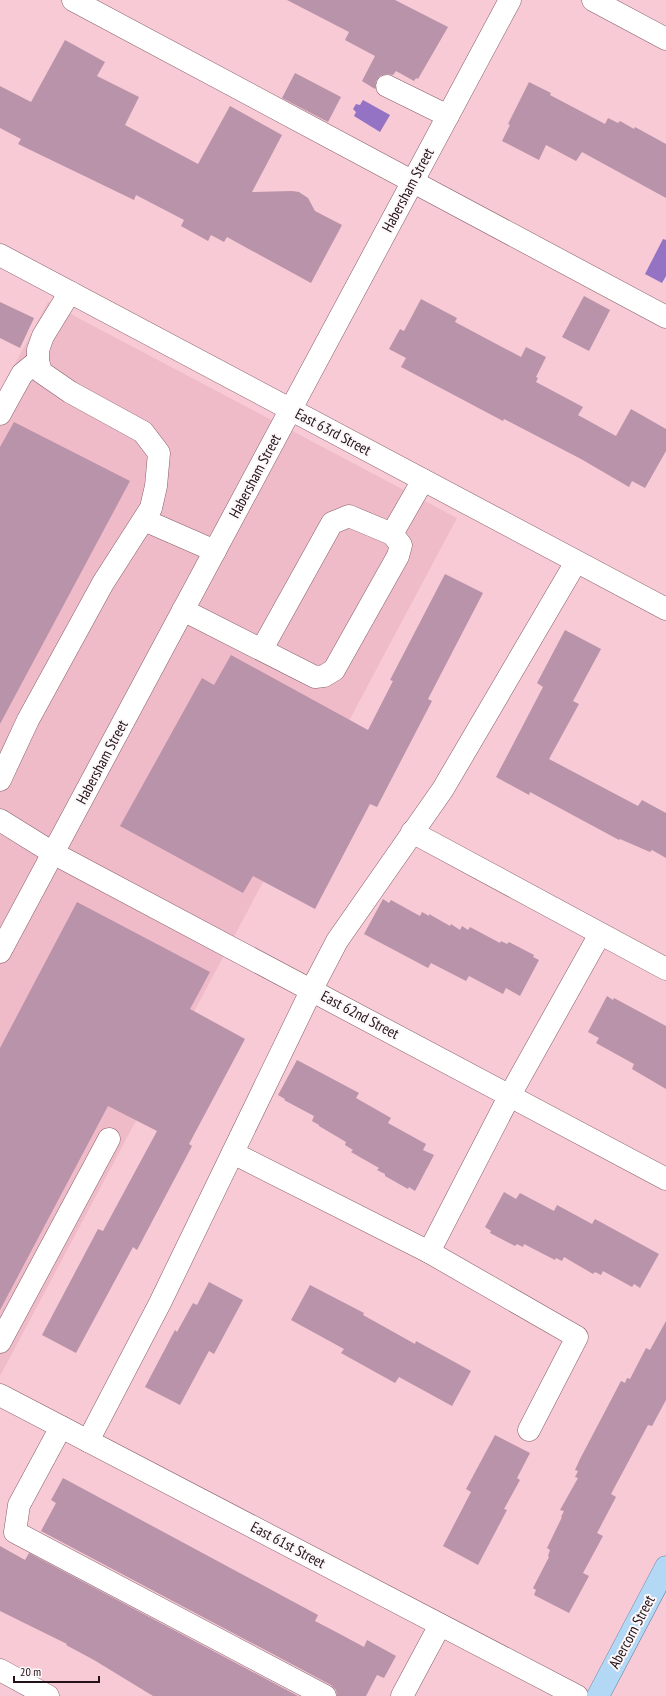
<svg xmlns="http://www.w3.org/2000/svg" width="666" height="1696" font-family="'PT Sans Narrow',sans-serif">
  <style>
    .built { fill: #f0bbc8 }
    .water { fill: #9472c4 }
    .building { fill: #b893a9 }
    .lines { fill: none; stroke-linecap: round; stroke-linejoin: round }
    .minor-casing { stroke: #855e68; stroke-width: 23 }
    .major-casing { stroke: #5e82a3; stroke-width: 23 }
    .minor { stroke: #fff; stroke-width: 22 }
    .major { stroke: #b2d8f5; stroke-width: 22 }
    .labels { text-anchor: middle; stroke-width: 4; stroke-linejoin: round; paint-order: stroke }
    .street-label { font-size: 15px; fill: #231318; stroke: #fcf7f9 }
  </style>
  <rect width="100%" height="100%" fill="#f7cad5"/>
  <!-- built -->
  <polygon class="built" points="48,302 457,518 0,1376 0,392"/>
  <!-- water -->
  <g class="water">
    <polygon points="363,100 390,115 380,132 354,116 356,112 353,109 356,104 360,105"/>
    <polygon points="663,239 666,240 666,276 662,283 645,274"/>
  </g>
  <!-- building -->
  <g class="building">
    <polygon points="287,0 395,0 448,27 418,79 416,78 414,81 396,71 393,75 387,74 380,76 376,81 375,89 362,81 375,56 345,40 349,32"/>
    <polygon points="65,40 105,62 97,76 139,97 125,125 198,164 230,106 282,135 252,192 292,191 299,192 308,198 315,211 342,225 311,283 227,237 224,242 211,235 208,241 181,226 184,220 136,195 134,200 18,144 21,139 0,128 0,86 31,102"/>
    <polygon points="295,73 341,97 328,122 282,98"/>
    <polygon points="529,82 551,93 550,95 605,124 608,118 618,123 620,121 634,129 635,127 666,144 666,198 582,152 576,161 546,145 539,160 502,141 510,125 508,124"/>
    <polygon points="584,296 610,310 589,351 562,337"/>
    <polygon points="421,299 457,318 455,322 521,357 526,347 546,357 536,377 538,378 536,382 583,407 578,415 616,436 631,409 666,429 666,451 645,488 632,481 629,487 581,459 504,419 503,421 401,367 406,358 389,349 400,329 404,331"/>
    <polygon points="0,302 34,318 20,348 0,338"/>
    <polygon points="14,422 130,481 0,724 0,447"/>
    <polygon points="445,574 483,593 428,699 432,701 377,807 370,804 315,909 253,876 243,893 120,826 202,678 214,685 231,655 368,730 393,681 390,680"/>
    <polygon points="565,630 601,649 573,701 579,704 549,759 638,806 642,800 666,813 666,858 652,850 650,852 620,839 619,840 530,792 529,795 496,777 543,687 537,683"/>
    <polygon points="383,899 389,903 391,900 420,916 422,912 429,916 429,914 450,926 451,924 460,930 462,926 468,930 470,927 500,943 501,941 507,944 509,942 534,955 533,957 539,960 520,996 506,988 503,994 469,976 466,981 431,963 428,968 364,934"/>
    <polygon points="77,902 210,972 190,1009 245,1039 189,1144 192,1146 137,1250 133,1247 76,1353 42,1335 98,1229 103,1231 157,1131 108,1106 0,1310 0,1048"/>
    <polygon points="607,996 613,1000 614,998 666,1026 666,1089 632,1069 634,1064 596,1043 599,1038 588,1032"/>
    <polygon points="297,1060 359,1093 356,1098 391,1118 388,1123 426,1144 423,1150 434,1155 415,1191 409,1187 408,1189 385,1176 385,1174 377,1170 379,1168 351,1152 353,1150 345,1145 346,1142 319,1126 319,1125 312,1121 314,1116 284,1100 285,1099 278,1095"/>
    <polygon points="504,1192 516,1199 520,1193 554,1211 557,1205 592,1224 595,1219 659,1254 640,1288 634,1284 632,1287 603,1271 601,1275 595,1272 593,1274 564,1257 562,1261 556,1258 555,1260 524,1244 523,1247 517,1244 515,1246 490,1233 491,1231 485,1227"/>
    <polygon points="209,1282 243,1300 214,1354 209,1351 180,1405 145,1387 175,1330 177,1332 193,1303 197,1305"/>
    <polygon points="310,1285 364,1313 363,1315 415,1344 416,1341 471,1371 452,1406 399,1377 395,1383 341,1353 344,1349 291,1320"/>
    <polygon points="666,1321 666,1400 652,1426 648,1425 611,1494 616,1497 597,1533 603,1536 583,1573 589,1576 569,1613 534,1595 536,1590 533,1588 549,1557 548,1556 550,1550 547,1548 562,1517 561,1517 564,1511 560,1510 578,1478 575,1477 578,1471 575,1470 580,1459 621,1381 625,1383 627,1378 630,1379 646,1348 650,1350"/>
    <polygon points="495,1435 530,1453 517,1478 520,1480 504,1509 507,1510 478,1565 443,1546 471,1492 466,1489"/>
    <polygon points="63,1478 318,1615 315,1621 338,1633 364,1647 367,1640 396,1656 384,1678 377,1675 366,1696 337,1696 336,1690 331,1685 41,1531 56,1503 51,1500"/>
    <polygon points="0,1546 25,1560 29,1553 298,1696 153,1696 94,1660 66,1645 67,1644 0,1611"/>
  </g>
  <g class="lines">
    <!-- minor casing -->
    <g class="minor-casing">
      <g id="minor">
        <polyline points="73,0 666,317"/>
        <polyline points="593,0 666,39"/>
        <polyline points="387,86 448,116"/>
        <polyline points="0,255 666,609"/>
        <polyline points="0,414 22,374 38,361"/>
        <polyline points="144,520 215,551"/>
        <polyline points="392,534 423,480"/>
        <polyline points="183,610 315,677 324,676 334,670 398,556 401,545 392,534 349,516 332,523 262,649"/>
        <polyline points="0,780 28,720 103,583 151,508 156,486 159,453 143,432 70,392 41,372 38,361 38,350 43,336 70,292"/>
        <polyline points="0,820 53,853 666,1179"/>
        <polyline points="412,832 666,969"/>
        <polyline points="0,952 510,0"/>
        <polyline points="233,1153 429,1252"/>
        <polyline points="0,1342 109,1139"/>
        <polyline points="0,1395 577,1696"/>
        <polyline points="61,1427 19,1505 15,1532 325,1696"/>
        <polyline points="529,1430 577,1337 429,1252 510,1095 600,934"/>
        <polyline points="88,1441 160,1303 312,989 337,941 443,789 576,562"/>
        <polyline points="0,1670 48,1696"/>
        <polyline points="402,1696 440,1625"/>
      </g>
    </g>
    <!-- major casing -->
    <g class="major-casing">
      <polyline id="major" points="598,1696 666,1567"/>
    </g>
    <!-- minor -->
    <use href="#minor" class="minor"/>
    <!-- major -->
    <use href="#major" class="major"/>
  </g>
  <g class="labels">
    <!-- street labels -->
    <g class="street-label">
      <text transform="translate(408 190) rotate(-62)" y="5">Habersham Street</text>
      <text transform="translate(333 432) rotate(28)" y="5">East 63rd Street</text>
      <text transform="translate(255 476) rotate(-62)" y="5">Habersham Street</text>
      <text transform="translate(102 762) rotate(-62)" y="5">Habersham Street</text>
      <text transform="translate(360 1015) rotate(28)" y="5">East 62nd Street</text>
      <text transform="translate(288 1545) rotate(28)" y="5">East 61st Street</text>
      <text transform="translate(632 1632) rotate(-62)" y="5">Abercorn Street</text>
    </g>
  </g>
  <!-- scale -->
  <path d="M14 1676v6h85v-6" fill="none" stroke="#231318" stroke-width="2"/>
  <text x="20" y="1676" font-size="12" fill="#231318" stroke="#fcf7f9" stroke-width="3" paint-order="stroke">20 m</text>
</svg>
